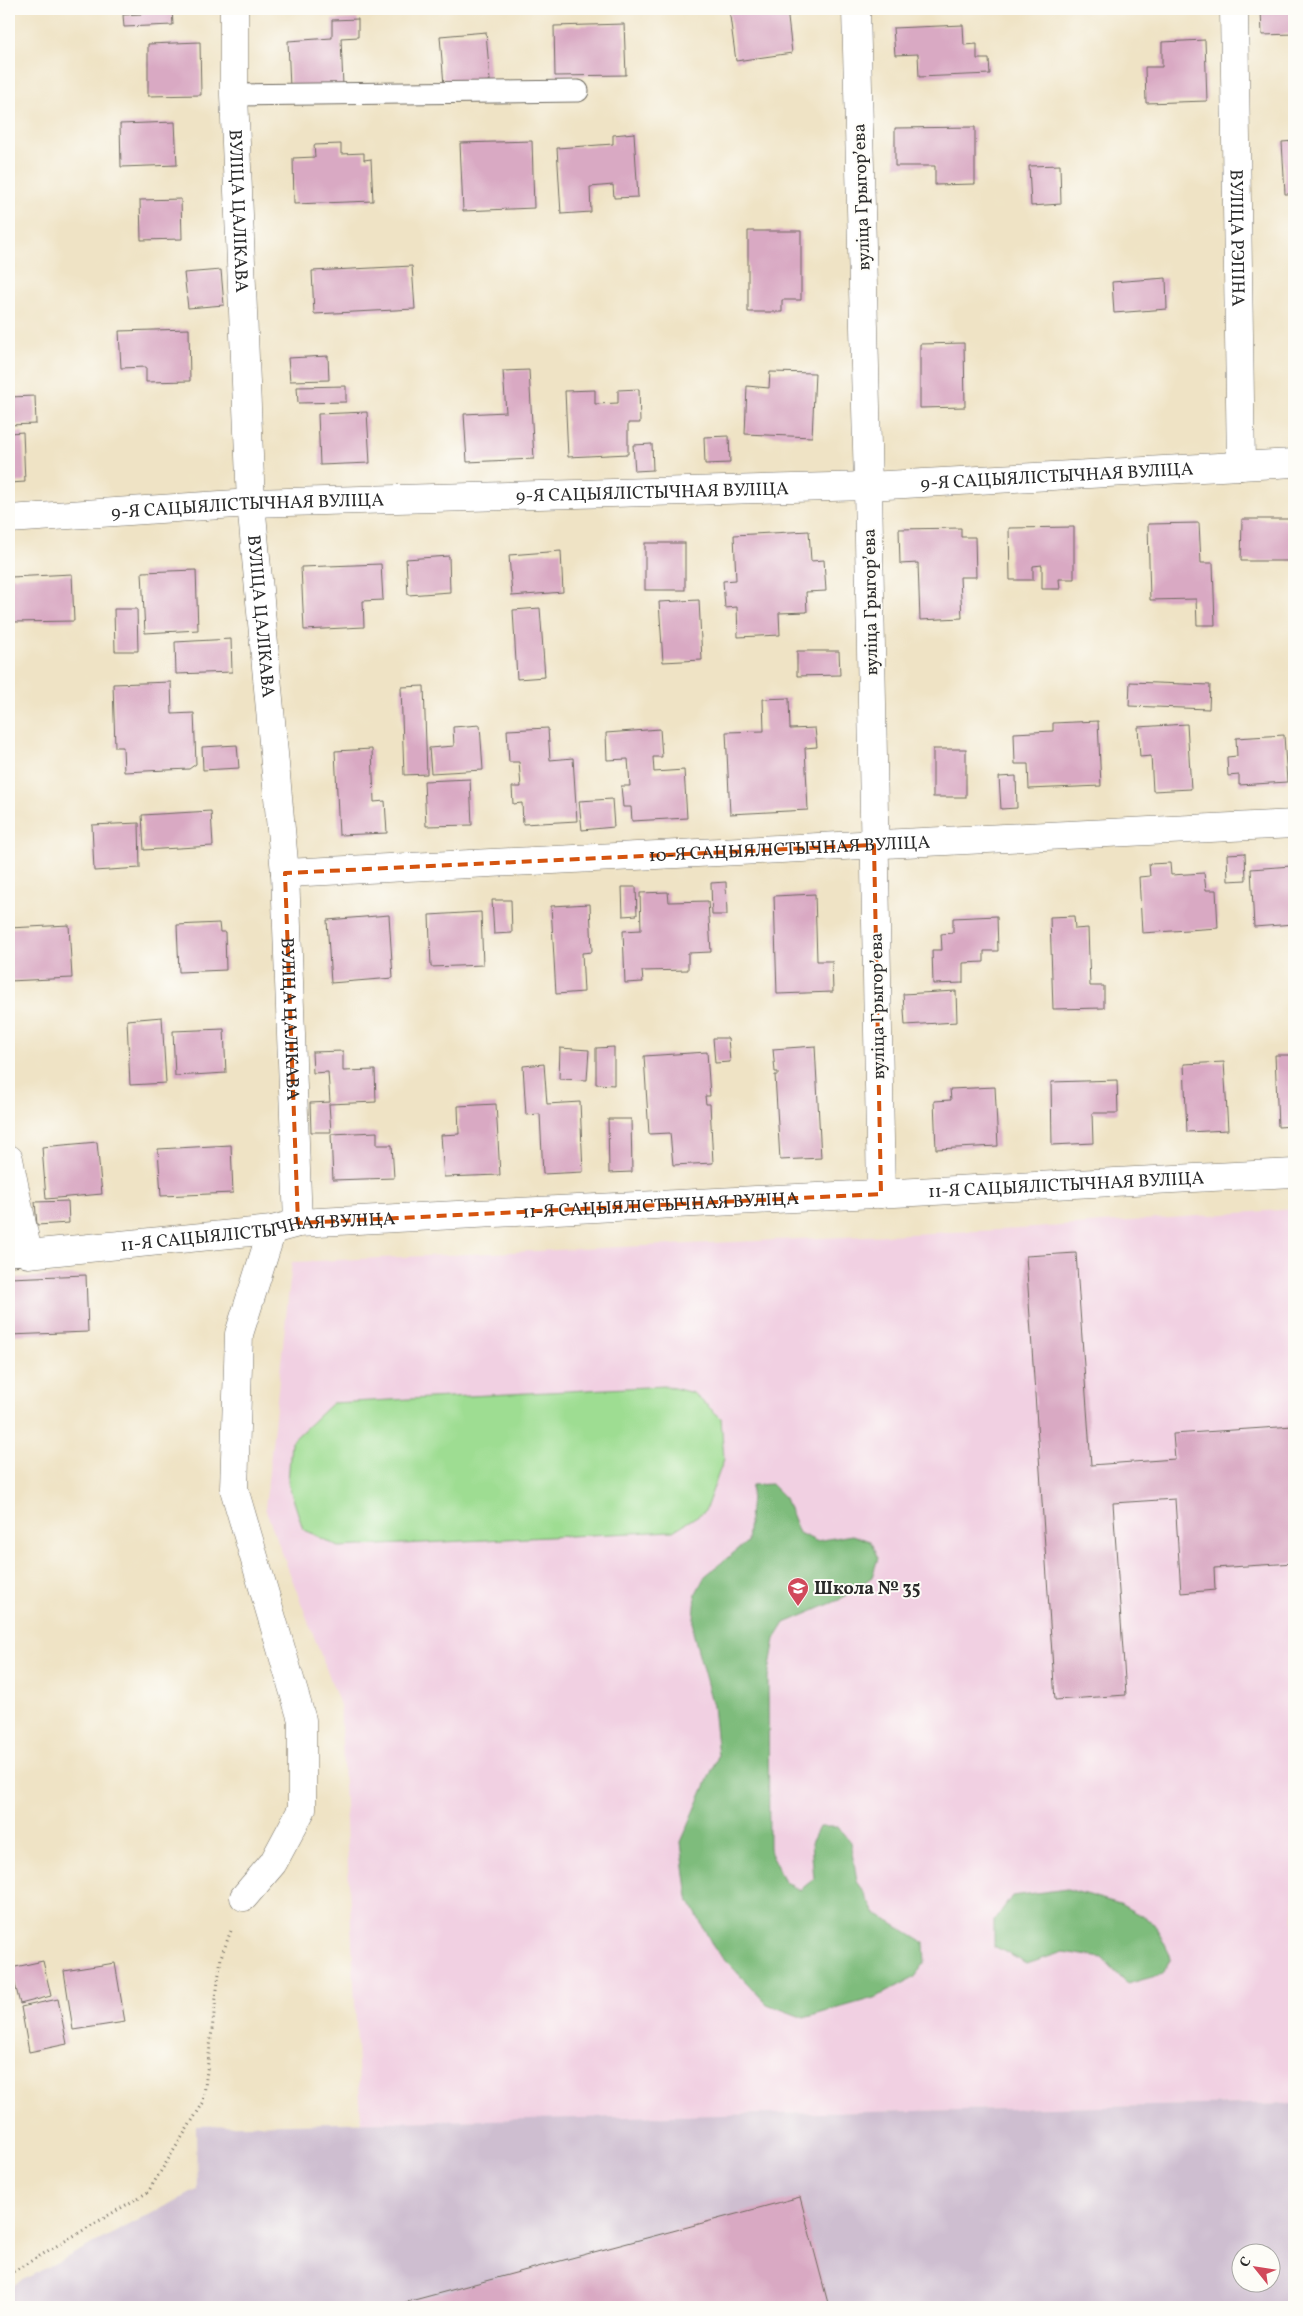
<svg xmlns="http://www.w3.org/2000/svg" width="1303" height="2316" font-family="Vollkorn,serif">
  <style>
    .built { fill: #f1d0e2 }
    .industrial { fill: #cebed0; fill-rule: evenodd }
    .green { fill: #9edd92; stroke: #64845e }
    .forest { fill: #7ebc7c; stroke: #547454 }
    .building { fill: #d9a9c3 }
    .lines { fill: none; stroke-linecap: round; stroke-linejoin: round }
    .lane-casing { stroke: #706b61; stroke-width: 23 }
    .street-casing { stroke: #706b61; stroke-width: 29 }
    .path { stroke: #706b61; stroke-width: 3; stroke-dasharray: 1 4; stroke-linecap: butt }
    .lane { stroke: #fff; stroke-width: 21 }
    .street { stroke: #fff; stroke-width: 28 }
    .marked { fill: none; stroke: #d5540f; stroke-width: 4; stroke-dasharray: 10 6; stroke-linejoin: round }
    .labels { text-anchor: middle; stroke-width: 4; stroke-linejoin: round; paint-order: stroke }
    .street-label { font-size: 18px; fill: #2b2b2b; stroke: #fdfcf7 }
    .poi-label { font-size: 18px; font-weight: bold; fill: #2b2b2b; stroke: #fdfcf7; text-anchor: start }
  </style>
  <rect width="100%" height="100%" fill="#fdfcf7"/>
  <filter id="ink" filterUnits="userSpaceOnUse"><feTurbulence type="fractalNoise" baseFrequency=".02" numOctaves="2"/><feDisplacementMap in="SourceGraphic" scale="10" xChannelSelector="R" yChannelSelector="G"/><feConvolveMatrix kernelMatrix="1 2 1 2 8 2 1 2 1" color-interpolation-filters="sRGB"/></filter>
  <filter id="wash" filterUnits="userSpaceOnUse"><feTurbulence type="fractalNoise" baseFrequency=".0096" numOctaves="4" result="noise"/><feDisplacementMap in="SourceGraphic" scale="20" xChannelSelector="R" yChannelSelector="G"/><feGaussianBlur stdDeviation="1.12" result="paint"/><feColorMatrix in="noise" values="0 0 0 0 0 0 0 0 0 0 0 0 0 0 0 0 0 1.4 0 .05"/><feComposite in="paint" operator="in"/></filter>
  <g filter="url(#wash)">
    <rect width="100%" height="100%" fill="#efe3c5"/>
    <!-- built -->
    <polygon class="built" points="1294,1209 1294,2103 361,2123 340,1705 265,1508 292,1262 1020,1229"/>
    <!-- industrial -->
    <path class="industrial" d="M1294 2103V2307H9V2287L197 2190 196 2126ZM1240 2254H1270V2284H1240Z"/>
    <!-- green -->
    <polygon class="green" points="666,1386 693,1393 721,1418 724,1459 705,1511 673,1531 339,1547 303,1529 288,1483 291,1442 332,1403"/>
    <!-- forest -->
    <g class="forest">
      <polygon points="771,1484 785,1498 799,1533 816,1541 852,1535 870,1541 878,1558 872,1577 839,1600 785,1623 775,1639 768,1677 769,1848 784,1882 800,1890 814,1879 811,1843 819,1827 838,1827 850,1842 857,1880 875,1913 924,1943 925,1963 913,1978 877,1997 804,2018 767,2004 714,1948 688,1898 681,1842 718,1756 713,1706 693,1632 696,1593 705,1576 747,1542 752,1485"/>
      <polygon points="1067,1889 1120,1904 1154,1923 1171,1957 1163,1974 1127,1984 1102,1958 1063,1952 1027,1964 994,1946 994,1921 1012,1896"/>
    </g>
    <g id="blocks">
      <!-- building -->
      <g class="building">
        <polygon points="141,9 172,9 173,25 124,27 123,15 141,14"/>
        <polygon points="729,9 787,9 792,53 736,61"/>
        <polygon points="1261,9 1294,9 1294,34 1262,35"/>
        <polygon points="358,19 358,37 341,38 343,86 290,88 288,41 332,38 332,20"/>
        <polygon points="624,24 626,75 555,76 554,26"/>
        <polygon points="963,25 964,45 977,44 977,59 989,59 990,74 919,77 918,54 895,55 893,28"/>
        <polygon points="486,32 490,81 444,85 440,36"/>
        <polygon points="1205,40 1207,101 1146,103 1145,67 1162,67 1162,42"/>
        <polygon points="200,42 201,95 148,96 148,44"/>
        <polygon points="175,122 177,165 121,167 120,124"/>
        <polygon points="975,127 975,184 935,185 935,166 895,166 895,128"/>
        <polygon points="634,133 638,197 614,198 613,185 590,187 591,212 561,214 557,148 613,144 613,135"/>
        <polygon points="532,141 534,208 463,211 460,143"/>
        <polygon points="1294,141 1294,194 1285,194 1282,142"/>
        <polygon points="341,144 341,154 364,153 364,160 371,159 373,201 294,204 293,158 315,157 314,145"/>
        <polygon points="1060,165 1061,204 1031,206 1029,166"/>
        <polygon points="181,199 182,239 141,240 140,200"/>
        <polygon points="748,231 801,231 801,300 782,300 782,312 748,312"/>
        <polygon points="412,266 415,309 314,314 312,271"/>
        <polygon points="221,270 224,305 188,308 184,273"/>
        <polygon points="1166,278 1167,309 1114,313 1112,282"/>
        <polygon points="189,329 190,381 146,382 146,367 121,368 119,331"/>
        <polygon points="964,343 965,407 920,408 920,344"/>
        <polygon points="328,356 329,380 290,381 288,358"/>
        <polygon points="529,370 534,459 467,462 464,414 506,412 503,371"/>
        <polygon points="770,372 815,373 812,437 745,434 747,386 769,388"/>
        <polygon points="346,386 346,402 298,403 297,387"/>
        <polygon points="639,389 640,423 628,423 628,454 568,457 565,391 595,390 595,404 618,403 618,390"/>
        <polygon points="35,396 36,424 9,425 9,397"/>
        <polygon points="367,412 370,463 320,465 318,414"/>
        <polygon points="23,432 25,482 9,483 9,433"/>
        <polygon points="729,436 730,463 705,464 704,437"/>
        <polygon points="652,444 653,470 635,471 633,445"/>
        <polygon points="1242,519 1294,519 1294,561 1241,561"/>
        <polygon points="1199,523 1201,563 1213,563 1215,625 1197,625 1196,599 1150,600 1148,524"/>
        <polygon points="1074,527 1074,579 1059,579 1060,589 1042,589 1042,565 1033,566 1033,580 1010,580 1009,528"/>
        <polygon points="961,528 961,537 975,537 976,577 960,577 962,618 920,620 918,563 900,564 899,529"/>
        <polygon points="809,531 811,561 824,560 826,591 806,592 807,612 779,613 780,635 738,637 737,607 725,608 723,581 736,580 734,535"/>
        <rect x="645" y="543" width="40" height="47"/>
        <polygon points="561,551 563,592 512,596 509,555"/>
        <polygon points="449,556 450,592 408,595 406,559"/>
        <polygon points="381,564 383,600 363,601 364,627 304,630 301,567"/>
        <polygon points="196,570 198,630 145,633 142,572"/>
        <polygon points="72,574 74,621 13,622 11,577"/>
        <polygon points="699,600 702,660 663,662 659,602"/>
        <polygon points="540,608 545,677 517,679 513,610"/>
        <polygon points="114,609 137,609 138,651 115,651"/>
        <polygon points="231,639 232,672 176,674 175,642"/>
        <polygon points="797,651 839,651 840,675 797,676"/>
        <polygon points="171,682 172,714 194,713 196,764 189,769 124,772 123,747 115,747 113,684"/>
        <polygon points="1130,682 1210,685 1209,709 1129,706"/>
        <polygon points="424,686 427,774 404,775 401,687"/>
        <polygon points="789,698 790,729 815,728 817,747 805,748 808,810 730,814 726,732 764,731 763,699"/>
        <polygon points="1098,721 1101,786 1029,789 1028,764 1015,764 1014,733 1053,731 1053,723"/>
        <polygon points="1187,724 1191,789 1153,791 1151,756 1140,757 1138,727"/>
        <polygon points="480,725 483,770 431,773 429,748 454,746 453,727"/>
        <polygon points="548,728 550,760 573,758 577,821 523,824 522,803 513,804 512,787 521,787 519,762 509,762 507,730"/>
        <polygon points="660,729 662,757 653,757 654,772 684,770 687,818 632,821 631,807 623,807 621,786 630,786 628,759 607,760 606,733"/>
        <polygon points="1284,735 1287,782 1239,785 1239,775 1228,776 1227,757 1237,756 1236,738"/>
        <polygon points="237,745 239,768 203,770 202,747"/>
        <polygon points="372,749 374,802 385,801 387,833 339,835 335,751"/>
        <rect x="933" y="749" width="33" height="48"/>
        <polygon points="1016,776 1017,808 1001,809 999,777"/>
        <polygon points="470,779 472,825 426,826 424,781"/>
        <polygon points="612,799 614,827 582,830 579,801"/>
        <polygon points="211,811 213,846 144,850 142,815"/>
        <polygon points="139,823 140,868 94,871 92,825"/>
        <polygon points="1245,853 1246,880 1228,881 1227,854"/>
        <polygon points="1170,863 1171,875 1204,873 1206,890 1216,890 1218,928 1142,933 1139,877 1150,876 1149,864"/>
        <polygon points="1291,866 1294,924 1254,927 1251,869"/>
        <polygon points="726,882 727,915 712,915 711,883"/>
        <polygon points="622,887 636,887 637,915 623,916"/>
        <polygon points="668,892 669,902 708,901 711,952 688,953 688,970 642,971 643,982 625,983 623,931 641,930 640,893"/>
        <polygon points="815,894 817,961 832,961 833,992 777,994 774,896"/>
        <polygon points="492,900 511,900 512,933 494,934"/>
        <polygon points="590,904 592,952 582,953 584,992 556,994 551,906"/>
        <polygon points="481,912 483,965 431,967 429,915"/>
        <polygon points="389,915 393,978 331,983 327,920"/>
        <polygon points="997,916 998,951 984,951 984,962 963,963 963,983 933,984 932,950 942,950 941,934 953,933 953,918"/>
        <polygon points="1074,916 1075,929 1088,928 1090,986 1104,986 1104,1008 1053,1009 1050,917"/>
        <polygon points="219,923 220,932 225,932 226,970 179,972 177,925"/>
        <polygon points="69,925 72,978 9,981 9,928"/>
        <polygon points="956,991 957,1022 905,1025 903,994"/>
        <polygon points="162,1017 166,1083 130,1085 127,1020"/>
        <polygon points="224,1029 226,1073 175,1076 173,1031"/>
        <polygon points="713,1038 728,1038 730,1062 715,1063"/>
        <polygon points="815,1046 821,1158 780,1160 775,1075 778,1075 778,1072 775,1072 773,1049"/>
        <polygon points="614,1047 614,1085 596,1084 596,1048"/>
        <polygon points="560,1048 589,1050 587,1080 559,1079"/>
        <polygon points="343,1051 343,1071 375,1070 376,1102 329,1104 331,1132 311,1132 310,1103 330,1102 328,1072 313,1073 312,1052"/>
        <polygon points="707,1052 710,1096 705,1096 706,1104 710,1104 713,1163 673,1165 670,1133 649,1134 644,1056"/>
        <polygon points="1275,1055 1294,1055 1294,1126 1278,1127"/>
        <polygon points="1224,1062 1228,1130 1187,1132 1184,1064"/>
        <polygon points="544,1064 547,1104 580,1102 583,1172 543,1174 540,1114 526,1115 523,1066"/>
        <polygon points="1117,1080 1118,1113 1092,1113 1093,1143 1052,1145 1051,1082"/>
        <polygon points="995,1087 998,1146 936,1149 934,1101 951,1100 950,1089"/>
        <polygon points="496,1104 500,1175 444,1177 441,1135 459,1134 458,1106"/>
        <polygon points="608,1119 631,1119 632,1172 609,1173"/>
        <polygon points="377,1132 377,1145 392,1145 394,1178 333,1180 331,1134"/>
        <polygon points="97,1142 102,1194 46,1199 42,1147"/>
        <polygon points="231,1145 233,1193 161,1196 158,1149"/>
        <polygon points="68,1201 69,1223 37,1225 35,1202"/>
        <polygon points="1076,1253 1091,1465 1175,1459 1173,1434 1294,1426 1294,1563 1214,1568 1215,1590 1181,1593 1175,1499 1113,1503 1126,1695 1055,1700 1026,1256"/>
        <polygon points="86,1275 88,1332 9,1335 9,1278"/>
        <polygon points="43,1961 51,1996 20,2004 11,1968"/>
        <polygon points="115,1963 125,2022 73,2030 64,1971"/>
        <polygon points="58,1999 67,2044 29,2052 21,2007"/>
        <polygon points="800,2197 829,2307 388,2307"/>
      </g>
    </g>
  </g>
  <g filter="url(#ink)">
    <use href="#blocks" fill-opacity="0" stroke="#706b61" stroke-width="1"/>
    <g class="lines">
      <!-- lane casing -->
      <g class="lane-casing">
        <g id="lane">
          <polyline points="234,95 578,91"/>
          <polyline points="9,1255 28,1254"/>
        </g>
      </g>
      <!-- street casing -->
      <g class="street-casing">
        <g id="street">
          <path id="s1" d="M234 9V95L251 503 285 873 298 1223"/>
          <polyline points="856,9 868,486 881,1194"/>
          <path id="s2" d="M1234 9 1241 466"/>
          <path id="s3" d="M9 519 251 503 868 486 1294 463"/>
          <path id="s4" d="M285 873 1294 824"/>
          <path id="s5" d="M9 1159 28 1254 272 1230 298 1223 1294 1173"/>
          <polyline points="244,1897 273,1863 302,1809 302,1720 234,1489 239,1334 272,1230"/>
        </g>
      </g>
      <!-- path -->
      <polyline class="path" points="9,2274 148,2192 203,2103 221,1957 232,1928"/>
      <!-- lane -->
      <use href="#lane" class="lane"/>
      <!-- street -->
      <use href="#street" class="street"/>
    </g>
  </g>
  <!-- marked area -->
  <path class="marked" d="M874 845 881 1194 298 1223 285 873Z"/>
  <!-- icons -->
  <defs>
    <g id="school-pin" transform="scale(1.125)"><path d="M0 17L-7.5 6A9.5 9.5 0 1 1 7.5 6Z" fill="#d1495b" stroke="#fdfcf7"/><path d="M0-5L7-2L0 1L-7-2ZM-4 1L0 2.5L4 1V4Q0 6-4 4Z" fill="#fff"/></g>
  </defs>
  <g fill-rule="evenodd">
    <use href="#school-pin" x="798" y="1588"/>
  </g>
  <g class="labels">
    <!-- street labels -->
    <g class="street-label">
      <text transform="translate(861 197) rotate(-92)" y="6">вуліца Грыгорʼева</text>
      <text dy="6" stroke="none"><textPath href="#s1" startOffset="202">ВУЛІЦА ЦАЛІКАВА</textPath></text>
      <text dy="6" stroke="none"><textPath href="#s2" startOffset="229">ВУЛІЦА РЭПІНА</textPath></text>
      <text dy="6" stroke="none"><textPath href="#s3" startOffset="1049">9-Я САЦЫЯЛІСТЫЧНАЯ ВУЛІЦА</textPath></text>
      <text dy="6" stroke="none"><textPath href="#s3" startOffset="644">9-Я САЦЫЯЛІСТЫЧНАЯ ВУЛІЦА</textPath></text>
      <text dy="6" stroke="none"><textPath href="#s3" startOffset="239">9-Я САЦЫЯЛІСТЫЧНАЯ ВУЛІЦА</textPath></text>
      <text transform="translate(870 602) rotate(-91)" y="6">вуліца Грыгорʼева</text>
      <text dy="6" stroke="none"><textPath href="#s1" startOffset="608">ВУЛІЦА ЦАЛІКАВА</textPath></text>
      <text dy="6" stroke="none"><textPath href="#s4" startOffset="505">10-Я САЦЫЯЛІСТЫЧНАЯ ВУЛІЦА</textPath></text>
      <text transform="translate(877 1006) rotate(-91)" y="6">вуліца Грыгорʼева</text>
      <text dy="6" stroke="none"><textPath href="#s1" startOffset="1012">ВУЛІЦА ЦАЛІКАВА</textPath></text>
      <text dy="6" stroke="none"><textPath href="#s5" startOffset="1138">11-Я САЦЫЯЛІСТЫЧНАЯ ВУЛІЦА</textPath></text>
      <text dy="6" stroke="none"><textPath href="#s5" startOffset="732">11-Я САЦЫЯЛІСТЫЧНАЯ ВУЛІЦА</textPath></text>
      <text dy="6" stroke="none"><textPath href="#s5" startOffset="328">11-Я САЦЫЯЛІСТЫЧНАЯ ВУЛІЦА</textPath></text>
    </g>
    <!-- poi labels -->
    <g class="poi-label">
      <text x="814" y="1594">Школа № 35</text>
    </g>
  </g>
  <!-- margin -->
  <rect width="1303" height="2316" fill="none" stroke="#fdfcf7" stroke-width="30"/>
  <!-- north arrow -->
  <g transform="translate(1256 2268) rotate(300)"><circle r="24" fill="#fdfcf7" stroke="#a9a8a5"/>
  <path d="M0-4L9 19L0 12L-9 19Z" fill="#d1495b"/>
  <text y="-8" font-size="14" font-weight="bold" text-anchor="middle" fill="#2b2b2b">С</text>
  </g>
</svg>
